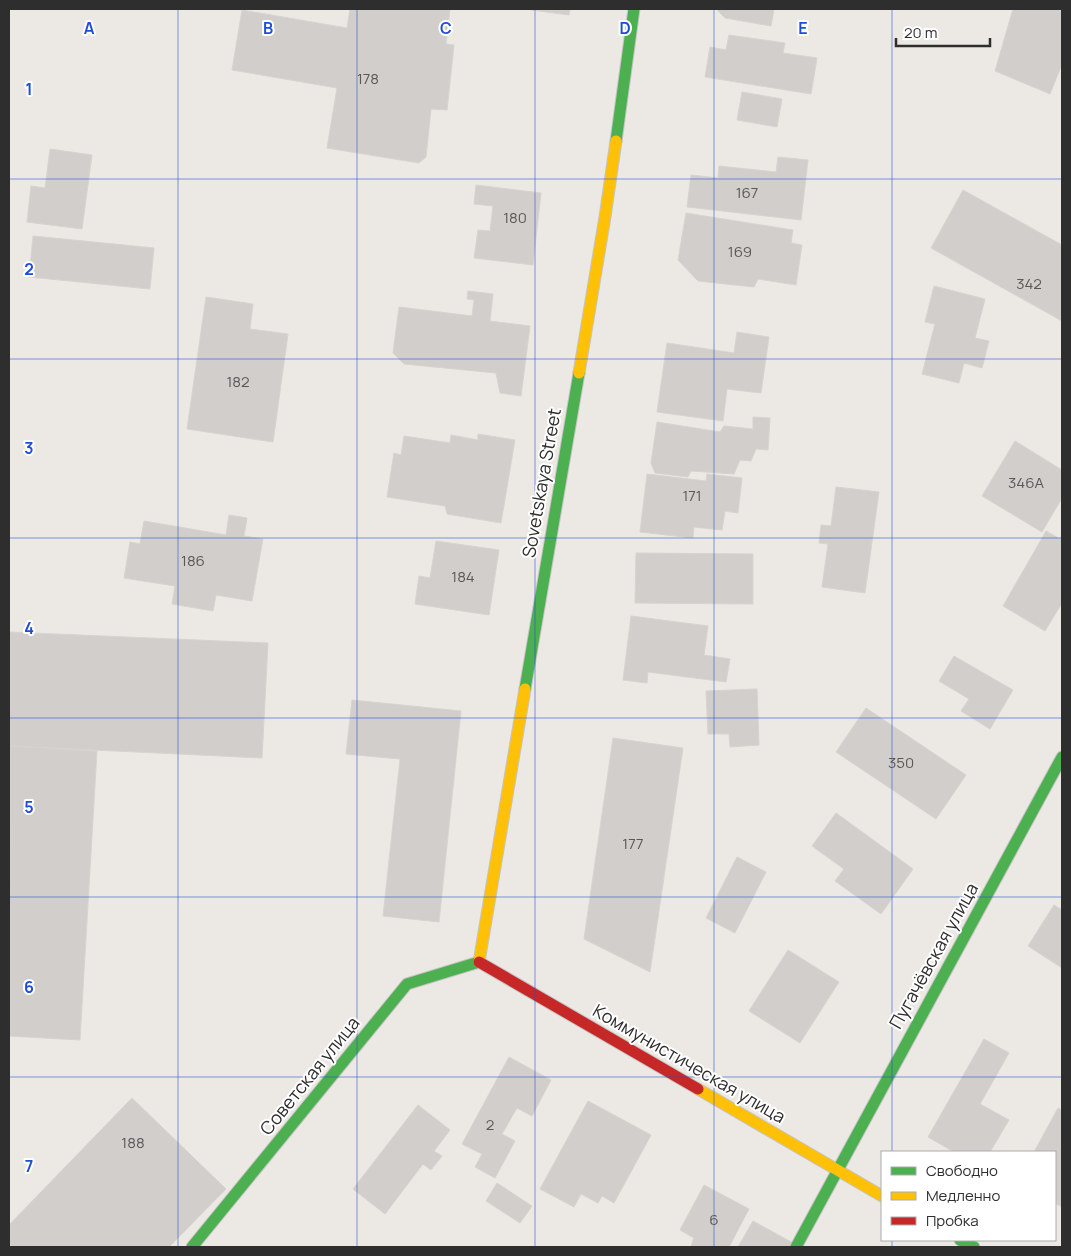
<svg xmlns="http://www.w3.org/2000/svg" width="1071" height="1256" font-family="Manrope,sans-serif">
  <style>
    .building { fill: #d1cecb; stroke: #d7d4d0 }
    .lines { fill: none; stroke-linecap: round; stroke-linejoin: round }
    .fast-casing { stroke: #c5c4c5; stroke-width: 13 }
    .slow-casing { stroke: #c5c4c5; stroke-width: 13 }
    .jam-casing { stroke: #c5c4c5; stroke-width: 13 }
    .fast { stroke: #4caf50; stroke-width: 11 }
    .slow { stroke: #ffc107; stroke-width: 11 }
    .jam { stroke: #c62828; stroke-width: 11 }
    .grid { fill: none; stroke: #1d4ed8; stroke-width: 1; stroke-opacity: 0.55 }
    .labels { text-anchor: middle; stroke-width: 4; stroke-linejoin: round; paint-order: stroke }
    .number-label { font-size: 15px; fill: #585857 }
    .street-label { font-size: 18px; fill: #2e2e2e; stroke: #fff }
    .grid-label { font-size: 16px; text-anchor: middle; font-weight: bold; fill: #1d4ed8; stroke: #fff; stroke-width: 4; stroke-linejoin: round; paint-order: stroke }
  </style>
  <rect width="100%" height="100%" fill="#ece8e4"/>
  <!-- building -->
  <g class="building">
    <polygon points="350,9 450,9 446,44 454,45 447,110 431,109 426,157 419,163 327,148 337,88 232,70 242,10 347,28"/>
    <polygon points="524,9 570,9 569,15"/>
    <polygon points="718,9 774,9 771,26 725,18 718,11"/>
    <polygon points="1013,9 1062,9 1062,64 1050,94 995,71"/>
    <polygon points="729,35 785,43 783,53 817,58 811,94 705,77 710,47 726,50"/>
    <polygon points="742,92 782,99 777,127 737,120"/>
    <polygon points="50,149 92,155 82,229 27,222 31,186 45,188"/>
    <polygon points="778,157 808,160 801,220 687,207 691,175 718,178 719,166 776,172"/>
    <polygon points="476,185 541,193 533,265 474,258 478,230 490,231 493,206 474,204"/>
    <polygon points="963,190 1062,245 1062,321 931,248"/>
    <polygon points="686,213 793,230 791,243 802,245 796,285 758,279 754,287 698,281 678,260"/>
    <polygon points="33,236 154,248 150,289 29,277"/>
    <polygon points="934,286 985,299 975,338 989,341 982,368 964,363 959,383 922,374 935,324 925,322"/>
    <polygon points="468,291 493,294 490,321 530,326 521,396 500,393 496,373 404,364 393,353 399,307 472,316 474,300 467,299"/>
    <polygon points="206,297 253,304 250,329 288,334 273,442 187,429"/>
    <polygon points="737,332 769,337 761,393 727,389 723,421 657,412 667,343 734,353"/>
    <polygon points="753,417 770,418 768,450 756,449 751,461 740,460 734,474 691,471 688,477 655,473 651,463 657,422 720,432 724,426 753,429"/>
    <polygon points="478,434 515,440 501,523 447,514 445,506 387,497 394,453 401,455 404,436 450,443 451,435 478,440"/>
    <polygon points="1015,441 1062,470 1062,498 1042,532 982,496"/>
    <polygon points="647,474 706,481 707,474 742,478 738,513 725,511 722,530 694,527 693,538 640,532"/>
    <polygon points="836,487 879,492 865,593 822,587 828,544 819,543 821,525 831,526"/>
    <polygon points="229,515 247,518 244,536 263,539 252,601 216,595 213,611 172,604 175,586 124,578 130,542 140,544 144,521 226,535"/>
    <polygon points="1046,531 1060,539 1062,535 1062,603 1045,631 1003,606"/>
    <polygon points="436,541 499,550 489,615 415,604 419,576 430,578"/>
    <polygon points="636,553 753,554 753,604 635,603"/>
    <polygon points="631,616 708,626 704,655 730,659 726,682 648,672 647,683 623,680"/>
    <polygon points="9,632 268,643 262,758 9,746"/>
    <polygon points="954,656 1013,690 990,729 961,711 969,699 939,681"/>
    <polygon points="757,689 759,745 730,747 729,734 708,734 706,691"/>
    <polygon points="352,700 461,711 439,922 383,916 400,759 346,754"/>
    <polygon points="866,708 966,775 936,819 836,752"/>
    <polygon points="613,738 683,748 650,972 584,939"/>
    <polygon points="10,746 97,751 80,1040 9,1036"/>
    <polygon points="836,813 913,869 881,914 835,881 844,869 812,846"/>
    <polygon points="737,857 766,872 735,933 706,918"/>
    <polygon points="1054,905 1062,910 1062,968 1028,946"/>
    <polygon points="788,950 839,982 800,1043 749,1011"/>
    <polygon points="984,1039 1009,1053 980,1104 1009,1120 990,1152 954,1152 928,1137"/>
    <polygon points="509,1057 551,1080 532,1116 517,1108 502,1134 515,1141 495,1178 475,1167 482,1154 462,1144"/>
    <polygon points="132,1098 226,1189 169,1247 9,1247 9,1225"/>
    <polygon points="588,1101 651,1135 614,1203 602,1196 598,1203 581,1194 574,1207 540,1189"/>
    <polygon points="418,1105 450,1130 434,1151 442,1156 431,1170 423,1164 385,1214 353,1189"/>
    <polygon points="1058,1108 1062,1110 1062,1207 1055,1203 1055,1152 1034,1152"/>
    <polygon points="497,1183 532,1206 520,1223 486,1201"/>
    <polygon points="704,1185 749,1209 729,1247 694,1247 691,1246 694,1238 680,1230"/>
    <polygon points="753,1221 795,1244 793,1247 738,1247"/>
  </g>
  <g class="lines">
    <!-- fast casing -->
    <g class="fast-casing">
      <g id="fast">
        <polyline points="616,141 634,9"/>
        <polyline points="525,689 579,373"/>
        <polyline points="960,1240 974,1247"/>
        <polyline points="192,1247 407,984 479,962"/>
        <polyline points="796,1247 1062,757"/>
      </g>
    </g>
    <!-- slow casing -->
    <g class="slow-casing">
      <g id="slow">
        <polyline points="579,373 605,217 616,141"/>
        <polyline points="479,962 525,689"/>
        <polyline points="698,1089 882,1196"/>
      </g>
    </g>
    <!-- jam casing -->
    <g class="jam-casing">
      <polyline id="jam" points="479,962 698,1089"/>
    </g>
    <!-- fast -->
    <use href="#fast" class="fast"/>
    <!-- slow -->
    <use href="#slow" class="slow"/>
    <!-- jam -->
    <use href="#jam" class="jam"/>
  </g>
  <!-- grid -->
  <path class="grid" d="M178 9V1247M357 9V1247M535 9V1247M714 9V1247M892 9V1152M9 179H1062M9 359H1062M9 538H1062M9 718H1062M9 897H1062M9 1077H1062M892 1240V1247"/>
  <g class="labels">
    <!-- number labels -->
    <g class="number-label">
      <text x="368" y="84">178</text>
      <text x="747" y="198">167</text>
      <text x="515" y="223">180</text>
      <text x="740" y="257">169</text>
      <text x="1029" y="289">342</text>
      <text x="238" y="387">182</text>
      <text x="1026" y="488">346А</text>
      <text x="692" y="501">171</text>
      <text x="193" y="566">186</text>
      <text x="463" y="582">184</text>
      <text x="901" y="768">350</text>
      <text x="633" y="849">177</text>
      <text x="490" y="1130">2</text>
      <text x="133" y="1148">188</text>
      <text x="714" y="1225">6</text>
    </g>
    <!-- street labels -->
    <g class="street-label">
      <text transform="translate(542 483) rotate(-80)" y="6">Sovetskaya Street</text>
      <text transform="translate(934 956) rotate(-61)" y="6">Пугачёвская улица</text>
      <text transform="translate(689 1064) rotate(30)" y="6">Коммунистическая улица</text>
      <text transform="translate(310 1076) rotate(-51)" y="6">Советская улица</text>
    </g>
  </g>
  <g class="grid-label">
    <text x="89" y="34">A</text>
    <text x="268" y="34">B</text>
    <text x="446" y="34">C</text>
    <text x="625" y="34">D</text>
    <text x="803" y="34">E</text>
    <text x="29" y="95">1</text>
    <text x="29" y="275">2</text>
    <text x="29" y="454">3</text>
    <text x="29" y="634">4</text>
    <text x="29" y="813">5</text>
    <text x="29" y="993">6</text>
    <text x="29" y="1172">7</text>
  </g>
  <!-- border -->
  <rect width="1071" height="1256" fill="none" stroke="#2e2e2e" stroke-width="20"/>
  <!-- legend -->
  <rect x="881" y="1151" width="175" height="90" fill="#ffffff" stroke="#ababab"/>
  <rect x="891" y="1167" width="25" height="8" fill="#4caf50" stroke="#ababab"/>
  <text x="926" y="1176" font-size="15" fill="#2e2e2e">Свободно</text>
  <rect x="891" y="1192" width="25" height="8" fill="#ffc107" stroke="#ababab"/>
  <text x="926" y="1201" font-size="15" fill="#2e2e2e">Медленно</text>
  <rect x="891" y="1217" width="25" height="8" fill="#c62828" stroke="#ababab"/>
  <text x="926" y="1226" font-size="15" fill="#2e2e2e">Пробка</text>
  <!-- scale -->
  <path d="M896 38v8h94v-8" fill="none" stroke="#2e2e2e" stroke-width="2.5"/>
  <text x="904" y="38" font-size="15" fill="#2e2e2e" stroke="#ffffff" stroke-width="4" paint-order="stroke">20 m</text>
</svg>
